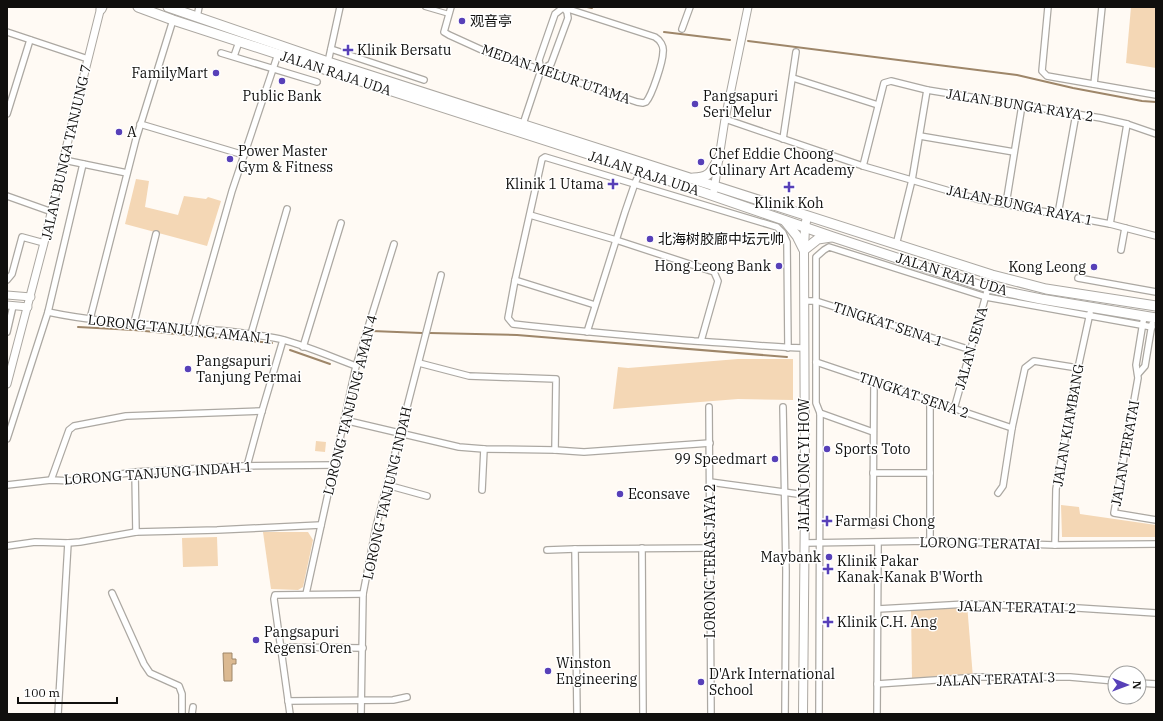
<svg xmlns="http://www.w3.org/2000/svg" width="1163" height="721" font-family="'IBM Plex Serif','Noto Sans SC',serif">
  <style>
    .green { fill: #f4d7b5 }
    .water { fill: #dbb991; stroke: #9e8669 }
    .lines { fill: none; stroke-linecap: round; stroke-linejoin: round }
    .stream { stroke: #9e8669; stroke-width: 2 }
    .pedestrian-casing { stroke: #aca8a2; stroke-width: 6 }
    .minor-casing { stroke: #aca8a2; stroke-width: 8 }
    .tertiary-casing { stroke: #aca8a2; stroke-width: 9 }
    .secondary-casing { stroke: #aca8a2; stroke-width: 10 }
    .primary-casing { stroke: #aca8a2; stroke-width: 11 }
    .pedestrian { stroke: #fff; stroke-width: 4 }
    .minor { stroke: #fff; stroke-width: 5.5 }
    .tertiary { stroke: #fff; stroke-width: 7 }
    .secondary { stroke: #fff; stroke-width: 8 }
    .primary { stroke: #fff; stroke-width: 9 }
    .poi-dot { fill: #5740b8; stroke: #fff; stroke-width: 1.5 }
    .labels { text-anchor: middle; stroke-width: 3; stroke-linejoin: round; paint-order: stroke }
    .poi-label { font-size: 14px; fill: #100f0d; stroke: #fff; text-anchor: start }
    .street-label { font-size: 14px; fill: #100f0d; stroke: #fff }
  </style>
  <rect width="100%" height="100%" fill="#fffaf4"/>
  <!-- green -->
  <g class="green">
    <polygon points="1131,7 1156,7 1156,68 1126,63"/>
    <polygon points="136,179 149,181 145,207 178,215 184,196 206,199 208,197 221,201 207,246 125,224"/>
    <polygon points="738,359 793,359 793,400 738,399 613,409 618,367 628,368"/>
    <polygon points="316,441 326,442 325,452 315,451"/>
    <polygon points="1061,505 1079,507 1080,514 1156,525 1155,537 1062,537"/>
    <polygon points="263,532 308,532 313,540 303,587 298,590 271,589"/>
    <polygon points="217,537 218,566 183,567 182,538"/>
    <polygon points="967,604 973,678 912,680 911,607"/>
  </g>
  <!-- water -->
  <polygon class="water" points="223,653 232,653 232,659 236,659 236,664 232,664 232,681 224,681"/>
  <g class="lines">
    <!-- stream -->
    <g class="stream">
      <polyline points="587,7 592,8"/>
      <polyline points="664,32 730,40"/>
      <polyline points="748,41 1017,75 1073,88 1142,101 1156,102"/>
      <polyline points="78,327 134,330 272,343"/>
      <polyline points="372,331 422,333"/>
      <polyline points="430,333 517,335 787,357"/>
      <polyline points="290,350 330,364"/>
    </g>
    <!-- pedestrian casing -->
    <g class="pedestrian-casing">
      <polyline id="pedestrian" points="425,7 449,14"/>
    </g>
    <!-- minor casing -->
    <g class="minor-casing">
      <g id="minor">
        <path d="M451 7 444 32 449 35 482 50 637 102 643 103 646 102C652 95 663 62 663 52 664 46 660 40 655 37L562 7"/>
        <polyline points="1048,7 1042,71 1047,76 1156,95"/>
        <polyline points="197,17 199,7"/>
        <polyline points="682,29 690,7"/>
        <polyline points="7,32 88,59"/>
        <polyline points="331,49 424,80"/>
        <polyline points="221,53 317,82"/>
        <polyline points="234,56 239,42"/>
        <polyline points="328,62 340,7"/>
        <polyline points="541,70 551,64 568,18 567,12 564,8"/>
        <polyline points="793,78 878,105"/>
        <polyline points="1094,84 1102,7"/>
        <polyline points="7,114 30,40"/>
        <polyline points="725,119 863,166 977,199 1110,224 1156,236"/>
        <polyline points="140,124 244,155"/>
        <polyline points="523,124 541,70 539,60 555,14 564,7"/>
        <polyline points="920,136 1014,152"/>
        <polyline points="783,139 796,52"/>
        <polyline points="64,160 127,173"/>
        <polyline points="863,166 884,83 891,81 927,90 1101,118 1127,124 1156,134"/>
        <polyline points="7,196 52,212"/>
        <polyline points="1006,204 1022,105"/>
        <polyline points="1058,214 1076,114"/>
        <polyline points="530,215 616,240 714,272 718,281 701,341"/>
        <polyline points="1110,224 1127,124"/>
        <polyline points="896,245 912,180 927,90"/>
        <polyline points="1121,250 1125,228"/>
        <polyline points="1078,278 1156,292"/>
        <polyline points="7,280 12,274 22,237 44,243"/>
        <polyline points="515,280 595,305"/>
        <polyline points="804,301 816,301 971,350"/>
        <path d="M48 312C123 328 201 324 275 338 301 343 331 357 356 366"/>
        <polyline points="1144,316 1136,365 1138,378 1114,513 1156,520"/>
        <polyline points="90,319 136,139 173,20"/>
        <polyline points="134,323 156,234"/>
        <polyline points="193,328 232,191 278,54"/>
        <polyline points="7,332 13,306"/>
        <polyline points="587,332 625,212 635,183 641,170"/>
        <polyline points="251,334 287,209"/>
        <polyline points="303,347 341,223"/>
        <path d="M788 348 787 242 783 233 777 227 545 157 542 159 515 280 508 318 513 324C573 331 634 336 694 341 731 343 767 347 804 348"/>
        <polyline points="816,362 1012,428"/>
        <polyline points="419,363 469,376 556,379 555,450"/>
        <polyline points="1138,374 1145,366 1152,324"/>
        <polyline points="709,407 711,714"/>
        <polyline points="783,407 786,571 785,714"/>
        <polyline points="954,409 988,288"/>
        <polyline points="820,413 873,432"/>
        <polyline points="344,420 459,447 484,449 555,450 584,452 710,443"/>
        <polyline points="7,439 48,312 83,164"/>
        <polyline points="247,466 262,411 283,340"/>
        <polyline points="135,472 136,532"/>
        <polyline points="873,473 930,473"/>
        <polyline points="51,480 69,430 74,426 126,416 262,411"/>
        <polyline points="710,482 805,495"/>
        <polyline points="7,485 51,480 72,481 135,472 240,466 334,465"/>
        <polyline points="387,485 427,496"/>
        <polyline points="482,490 484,449"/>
        <polyline points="998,493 1003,486 1012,428 1025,368 1034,361 1078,368"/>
        <polyline points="873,525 874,381"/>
        <polyline points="930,541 930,401"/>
        <polyline points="805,543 930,541 1055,545 1156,544"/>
        <polyline points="1055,545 1056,489 1078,368 1090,313"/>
        <polyline points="7,546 35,542 68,543 80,542 136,532 217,530 321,525"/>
        <polyline points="642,548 643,714"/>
        <polyline points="575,549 577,714"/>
        <polyline points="547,550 575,549 710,548"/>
        <polyline points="112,593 144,664 150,673 179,686 182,694 182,714"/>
        <polyline points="306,594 356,366 394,244"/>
        <polyline points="878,609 967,604 1062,607 1156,613"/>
        <polyline points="281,647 363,648"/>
        <polyline points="1139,683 1156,684"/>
        <polyline points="877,684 979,677 1070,677 1115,681"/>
        <polyline points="288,701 393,700 407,697"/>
        <polyline points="58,714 68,543"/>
        <polyline points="192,714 193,707"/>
        <polyline points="290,714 274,599 275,595 363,594"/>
        <polyline points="361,714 363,594 376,527 441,275"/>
        <polyline points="819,714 820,413 816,403 816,257 824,250 829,247 986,297 1152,327"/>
        <polyline points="877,714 878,543"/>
      </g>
    </g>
    <!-- tertiary casing -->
    <g class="tertiary-casing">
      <g id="tertiary">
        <polyline points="714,190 725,119 748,7"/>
        <polyline points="7,295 31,297"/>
        <polyline points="7,305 28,307"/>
        <polyline points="7,384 44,243 74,115 101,7"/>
      </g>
    </g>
    <!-- secondary casing -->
    <g class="secondary-casing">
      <polyline id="secondary" points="803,714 805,495 804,250 805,227 807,216"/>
    </g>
    <!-- primary casing -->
    <g class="primary-casing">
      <g id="primary">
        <polyline points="138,7 173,20 336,73 641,171 833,237 988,288 1041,299 1156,318"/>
        <polyline points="168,7 328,62 992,275 1046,289 1156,306"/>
        <polyline points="101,9 102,7"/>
        <path d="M693 178C712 178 711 170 720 156"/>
        <polyline points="785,221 797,236 804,250 818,239 831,237"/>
      </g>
    </g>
    <!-- pedestrian -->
    <use href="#pedestrian" class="pedestrian"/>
    <!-- minor -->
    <use href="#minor" class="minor"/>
    <!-- tertiary -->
    <use href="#tertiary" class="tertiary"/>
    <!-- secondary -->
    <use href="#secondary" class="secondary"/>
    <!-- primary -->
    <use href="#primary" class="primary"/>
  </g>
  <!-- markers -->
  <g class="poi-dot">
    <circle cx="462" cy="21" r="4"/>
    <path d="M346 44h4v4h4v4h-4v4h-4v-4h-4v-4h4z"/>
    <circle cx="216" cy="73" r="4"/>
    <circle cx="282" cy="81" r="4"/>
    <circle cx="695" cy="104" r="4"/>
    <circle cx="119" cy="132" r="4"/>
    <circle cx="230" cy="159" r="4"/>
    <circle cx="701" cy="162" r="4"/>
    <path d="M611 178h4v4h4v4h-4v4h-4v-4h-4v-4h4z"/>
    <path d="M787 181h4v4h4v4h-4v4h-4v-4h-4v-4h4z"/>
    <circle cx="650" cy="239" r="4"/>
    <circle cx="779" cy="266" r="4"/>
    <circle cx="1094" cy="267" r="4"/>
    <circle cx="188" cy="369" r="4"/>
    <circle cx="827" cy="449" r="4"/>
    <circle cx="775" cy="459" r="4"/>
    <circle cx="620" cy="494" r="4"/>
    <path d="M825 515h4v4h4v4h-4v4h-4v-4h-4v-4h4z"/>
    <circle cx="829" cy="557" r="4"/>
    <path d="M826 563h4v4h4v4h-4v4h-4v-4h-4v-4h4z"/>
    <path d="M826 616h4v4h4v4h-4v4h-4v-4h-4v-4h4z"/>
    <circle cx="256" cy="640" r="4"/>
    <circle cx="548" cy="671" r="4"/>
    <circle cx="701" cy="682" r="4"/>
  </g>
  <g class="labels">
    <!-- poi labels -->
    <g class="poi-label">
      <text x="470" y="26">观音亭</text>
      <text x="357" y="55">Klinik Bersatu</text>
      <text x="208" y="78" text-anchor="end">FamilyMart</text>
      <text x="282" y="101" text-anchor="middle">Public Bank</text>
      <text x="703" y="101">Pangsapuri<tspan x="703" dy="16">Seri Melur</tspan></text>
      <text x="127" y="137">A</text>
      <text x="238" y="156">Power Master<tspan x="238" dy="16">Gym &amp; Fitness</tspan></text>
      <text x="709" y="159">Chef Eddie Choong<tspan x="709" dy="16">Culinary Art Academy</tspan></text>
      <text x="604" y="189" text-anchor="end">Klinik 1 Utama</text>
      <text x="789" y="208" text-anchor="middle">Klinik Koh</text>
      <text x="658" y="244">北海树胶廊中坛元帅</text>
      <text x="771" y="271" text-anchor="end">Hong Leong Bank</text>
      <text x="1086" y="272" text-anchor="end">Kong Leong</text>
      <text x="196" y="366">Pangsapuri<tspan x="196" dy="16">Tanjung Permai</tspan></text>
      <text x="835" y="454">Sports Toto</text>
      <text x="767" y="464" text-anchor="end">99 Speedmart</text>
      <text x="628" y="499">Econsave</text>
      <text x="835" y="526">Farmasi Chong</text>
      <text x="821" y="562" text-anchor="end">Maybank</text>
      <text x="837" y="566">Klinik Pakar<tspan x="837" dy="16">Kanak-Kanak B'Worth</tspan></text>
      <text x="837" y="627">Klinik C.H. Ang</text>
      <text x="264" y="637">Pangsapuri<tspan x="264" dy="16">Regensi Oren</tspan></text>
      <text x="556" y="668">Winston<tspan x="556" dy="16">Engineering</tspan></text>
      <text x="709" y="679">D'Ark International<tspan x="709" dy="16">School</tspan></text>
    </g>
    <!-- street labels -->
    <g class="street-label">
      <text transform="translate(336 73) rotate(18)" y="5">JALAN RAJA UDA</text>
      <text transform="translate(556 74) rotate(19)" y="5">MEDAN MELUR UTAMA</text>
      <text transform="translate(1020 105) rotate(9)" y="5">JALAN BUNGA RAYA 2</text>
      <text transform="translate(66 152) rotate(-77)" y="5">JALAN BUNGA TANJUNG 7</text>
      <text transform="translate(644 173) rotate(18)" y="5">JALAN RAJA UDA</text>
      <text transform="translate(1020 205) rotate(12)" y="5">JALAN BUNGA RAYA 1</text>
      <text transform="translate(952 274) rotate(17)" y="5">JALAN RAJA UDA</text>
      <text transform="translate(888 324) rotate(18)" y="5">TINGKAT SENA 1</text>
      <text transform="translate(180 329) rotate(6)" y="5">LORONG TANJUNG AMAN 1</text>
      <text transform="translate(971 348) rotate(-74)" y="5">JALAN SENA</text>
      <text transform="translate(914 395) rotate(19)" y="5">TINGKAT SENA 2</text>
      <text transform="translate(350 405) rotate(-76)" y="5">LORONG TANJUNG AMAN 4</text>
      <text transform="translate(1068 425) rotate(-80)" y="5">JALAN KIAMBANG</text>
      <text transform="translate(1125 453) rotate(-80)" y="5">JALAN TERATAI</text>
      <text transform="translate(804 465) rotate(-90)" y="5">JALAN ONG YI HOW</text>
      <text transform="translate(158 473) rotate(-4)" y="5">LORONG TANJUNG INDAH 1</text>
      <text transform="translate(387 493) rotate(-77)" y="5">LORONG TANJUNG INDAH</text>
      <text transform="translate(980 543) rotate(1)" y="5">LORONG TERATAI</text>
      <text transform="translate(710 561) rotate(-90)" y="5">LORONG TERAS JAYA 2</text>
      <text transform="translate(1017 607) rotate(1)" y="5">JALAN TERATAI 2</text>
      <text transform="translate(996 679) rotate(-2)" y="5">JALAN TERATAI 3</text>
    </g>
  </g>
  <!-- border -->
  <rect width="1163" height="721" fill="none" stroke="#100f0d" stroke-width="16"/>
  <!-- north arrow -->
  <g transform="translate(1127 685) rotate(91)"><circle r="19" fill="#ffffff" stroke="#9f9f9e"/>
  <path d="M0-3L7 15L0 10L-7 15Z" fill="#5740b8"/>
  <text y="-6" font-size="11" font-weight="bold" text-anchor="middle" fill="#100f0d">N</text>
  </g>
  <!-- scale -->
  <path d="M18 697v6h99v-6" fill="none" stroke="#100f0d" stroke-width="2"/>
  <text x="24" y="697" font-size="12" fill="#100f0d" stroke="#ffffff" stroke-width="3" paint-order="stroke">100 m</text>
</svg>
